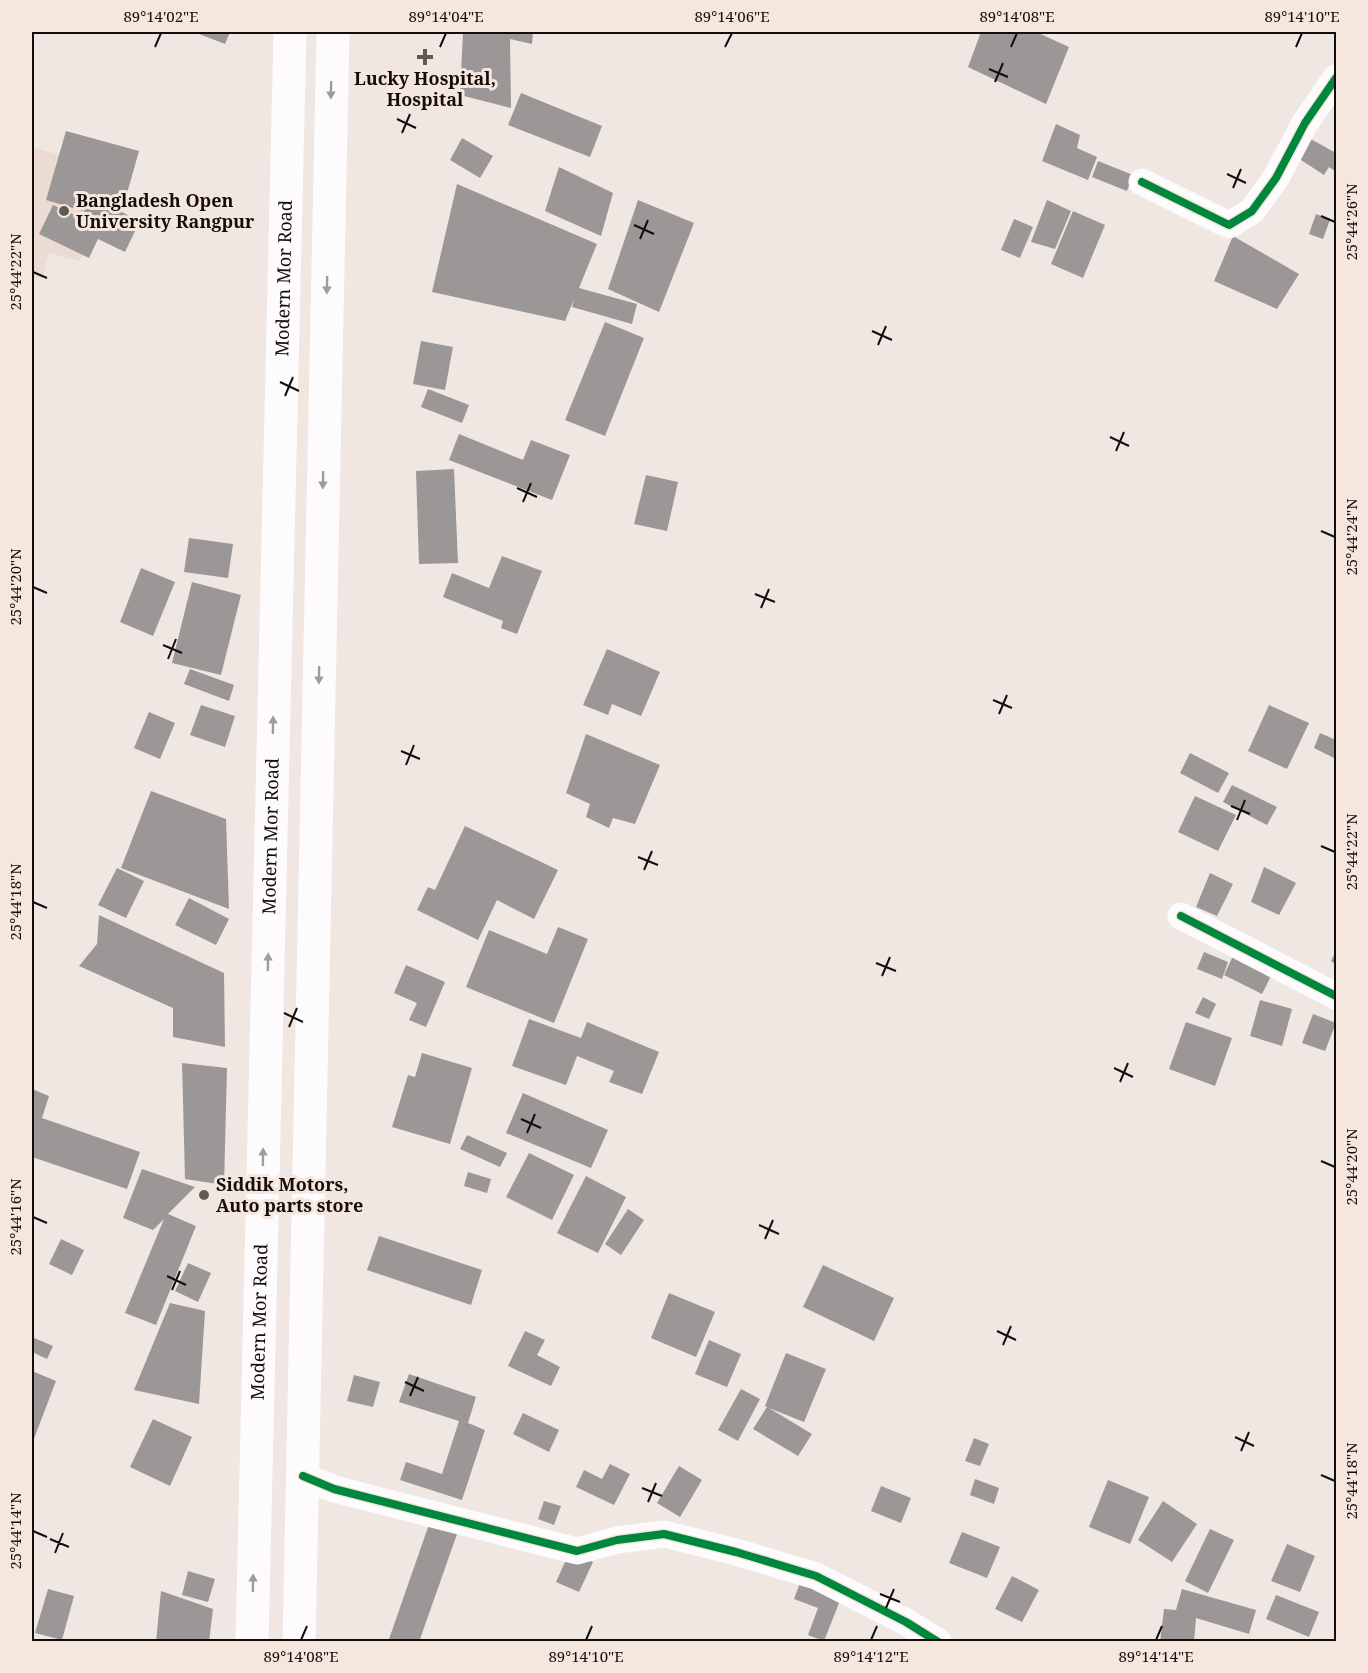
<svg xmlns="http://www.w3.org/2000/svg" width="1368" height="1673" font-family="'Noto Serif',serif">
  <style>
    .built { fill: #ebdbd2 }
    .building { fill: #9b9797 }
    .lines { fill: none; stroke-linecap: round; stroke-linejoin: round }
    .street { stroke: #fdfbfb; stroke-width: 27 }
    .highway { stroke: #fdfbfb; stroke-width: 33 }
    .cycleway-casing { stroke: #f5e6de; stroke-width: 11 }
    .cycleway { stroke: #00873e; stroke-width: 8 }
    .oneway { fill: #9f9c9b }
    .ticks { fill: none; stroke: #130e0c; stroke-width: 2 }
    .poi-dot { fill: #605a57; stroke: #f5e6de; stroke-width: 2 }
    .labels { text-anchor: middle; stroke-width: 6; stroke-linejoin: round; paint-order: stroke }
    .poi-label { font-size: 18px; font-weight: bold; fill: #130e0c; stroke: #f5e6de; text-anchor: start }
    .street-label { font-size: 18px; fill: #130e0c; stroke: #f5e6de }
    .neatline { fill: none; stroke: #130e0c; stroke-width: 2 }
    .ticks-label { font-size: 15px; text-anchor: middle; fill: #130e0c }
  </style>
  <rect width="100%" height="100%" fill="#f0e7e3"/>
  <!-- built -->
  <polygon class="built" points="32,147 109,169 80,261 49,253 42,279 32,276"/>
  <!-- building -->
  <g class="building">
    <polygon points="194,32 230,32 225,44"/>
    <polygon points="463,32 533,32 532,44 510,39 511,108 460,95"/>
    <polygon points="981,32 1036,32 1069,47 1046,104 968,67"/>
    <polygon points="521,93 602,126 590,157 508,125"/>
    <polygon points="1056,124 1080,135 1077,148 1097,157 1088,180 1042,161"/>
    <polygon points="66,131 139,151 124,204 88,194 83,211 46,200"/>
    <polygon points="462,138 493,156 480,178 450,160"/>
    <polygon points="1309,138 1336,153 1336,172 1329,167 1324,175 1298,158"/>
    <polygon points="1098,161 1133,175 1127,191 1092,177"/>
    <polygon points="559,167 613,193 601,236 545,211"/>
    <polygon points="457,184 597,244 579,288 637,304 632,324 572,307 574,299 565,321 432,292"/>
    <polygon points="91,197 140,221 125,252 98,239 89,258 39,234 53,205 81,218"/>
    <polygon points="638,200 694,223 659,312 608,289"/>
    <polygon points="1047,200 1071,211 1055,249 1031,242"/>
    <polygon points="1073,211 1105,225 1083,278 1051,264"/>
    <polygon points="1316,214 1330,220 1323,239 1309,234"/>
    <polygon points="1014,219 1033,227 1020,258 1001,250"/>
    <polygon points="1233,236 1299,274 1277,309 1214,281"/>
    <polygon points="605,322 644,338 605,436 565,420"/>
    <polygon points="421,341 453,347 445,390 413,384"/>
    <polygon points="428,389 469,405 462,423 421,407"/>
    <polygon points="459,434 523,460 531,440 570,455 552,500 449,460"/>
    <polygon points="454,469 458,563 419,564 416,471"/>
    <polygon points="646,475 678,482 667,531 634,524"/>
    <polygon points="189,538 233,544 228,578 184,572"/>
    <polygon points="502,556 542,571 517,634 501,628 503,621 443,597 452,573 489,588"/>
    <polygon points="141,568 175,582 153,636 120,622"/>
    <polygon points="192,582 241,595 221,675 172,663"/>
    <polygon points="607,649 660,672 641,716 612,704 608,715 583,705"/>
    <polygon points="190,669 234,685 229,701 184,684"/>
    <polygon points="201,705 235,716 225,747 190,735"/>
    <polygon points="1269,705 1309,723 1287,769 1248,751"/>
    <polygon points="149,712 175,723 160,759 134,748"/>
    <polygon points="1320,733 1336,740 1336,759 1314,748"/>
    <polygon points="586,734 660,765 635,824 613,818 609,828 586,817 590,804 566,793"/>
    <polygon points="1190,753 1229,773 1218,793 1180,773"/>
    <polygon points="1232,785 1277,807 1267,825 1223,802"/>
    <polygon points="151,791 226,819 229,909 121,868"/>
    <polygon points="1195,796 1236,815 1218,851 1178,832"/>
    <polygon points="465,826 558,870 534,919 497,900 478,940 417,910 428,887 435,890"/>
    <polygon points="1264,867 1296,883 1279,915 1251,902"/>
    <polygon points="117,868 144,881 126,918 98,905"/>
    <polygon points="1210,873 1233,884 1217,916 1196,907"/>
    <polygon points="189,898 229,919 216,945 175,925"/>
    <polygon points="99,915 224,973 225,1047 173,1037 173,1008 79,966 97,944"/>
    <polygon points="558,927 588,939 554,1023 466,987 489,930 547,954"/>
    <polygon points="1242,937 1281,956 1262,994 1224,975"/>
    <polygon points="1336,951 1336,965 1331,961"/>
    <polygon points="1204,952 1228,962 1222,979 1197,969"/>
    <polygon points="406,965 445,982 426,1027 409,1020 417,1003 394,993"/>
    <polygon points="1203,997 1216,1004 1209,1019 1195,1013"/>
    <polygon points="1260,1000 1292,1009 1282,1046 1250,1036"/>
    <polygon points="1313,1014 1336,1023 1325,1051 1302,1043"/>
    <polygon points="529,1019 581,1038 587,1022 659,1052 642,1094 609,1082 614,1071 577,1056 566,1085 512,1066"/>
    <polygon points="1186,1022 1232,1038 1215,1086 1169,1069"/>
    <polygon points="422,1053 472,1068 450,1144 392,1127 408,1075 415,1077"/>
    <polygon points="182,1063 227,1068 224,1185 185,1179"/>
    <polygon points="32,1089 49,1096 42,1118 140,1152 127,1189 32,1157"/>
    <polygon points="523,1093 608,1130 591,1168 506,1133"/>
    <polygon points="467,1135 507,1153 500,1167 460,1149"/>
    <polygon points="529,1153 574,1175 552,1220 506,1197"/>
    <polygon points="142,1169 195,1187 168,1214 196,1226 156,1325 125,1313 164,1219 153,1230 123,1218"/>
    <polygon points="468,1172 491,1179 487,1193 464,1186"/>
    <polygon points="586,1176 626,1197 598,1253 557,1233"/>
    <polygon points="628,1209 644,1220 621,1255 605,1244"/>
    <polygon points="379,1236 482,1270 471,1305 367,1270"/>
    <polygon points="61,1239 84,1250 72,1275 49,1264"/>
    <polygon points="188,1263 211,1273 198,1302 175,1291"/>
    <polygon points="823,1265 894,1298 874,1341 803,1307"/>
    <polygon points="669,1293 715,1312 696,1357 651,1338"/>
    <polygon points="170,1303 205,1311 199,1404 134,1390"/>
    <polygon points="525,1331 545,1340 537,1355 560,1367 551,1386 508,1366"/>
    <polygon points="32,1337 53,1346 47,1359 32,1352"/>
    <polygon points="709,1340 741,1354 727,1387 695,1374"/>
    <polygon points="786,1353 826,1369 804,1422 769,1408 812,1434 798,1456 753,1429 767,1407 765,1406"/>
    <polygon points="32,1371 56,1381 32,1444"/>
    <polygon points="409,1374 476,1397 468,1423 485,1430 462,1500 400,1480 406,1462 442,1474 459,1421 399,1402"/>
    <polygon points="354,1375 380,1382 373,1407 347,1401"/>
    <polygon points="741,1389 760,1399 738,1441 718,1430"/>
    <polygon points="523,1413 559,1430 549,1452 513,1434"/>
    <polygon points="153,1419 192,1437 170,1486 130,1467"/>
    <polygon points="974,1438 989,1444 980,1466 965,1461"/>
    <polygon points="610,1464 630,1474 614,1505 576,1487 584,1470 602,1479"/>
    <polygon points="679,1466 702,1480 680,1517 657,1503"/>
    <polygon points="975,1479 999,1488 994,1504 970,1495"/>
    <polygon points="1108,1480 1149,1497 1130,1544 1089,1527"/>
    <polygon points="881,1486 911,1498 901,1523 871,1511"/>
    <polygon points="544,1501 561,1506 554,1525 538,1519"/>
    <polygon points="1163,1501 1197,1524 1172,1562 1138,1540"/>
    <polygon points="434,1510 462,1520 419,1642 388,1642"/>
    <polygon points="1210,1529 1234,1540 1208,1593 1185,1581"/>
    <polygon points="962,1532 1000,1547 987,1578 949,1563"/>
    <polygon points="1287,1544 1315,1556 1300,1592 1271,1581"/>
    <polygon points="570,1551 593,1562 579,1592 556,1582"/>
    <polygon points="188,1571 215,1579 208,1602 182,1595"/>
    <polygon points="804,1572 845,1588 824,1641 808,1635 818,1608 794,1599"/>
    <polygon points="1012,1576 1039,1590 1022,1622 995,1609"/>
    <polygon points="48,1589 74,1596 62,1640 35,1633"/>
    <polygon points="1182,1589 1256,1610 1249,1634 1196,1618 1194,1642 1160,1642 1164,1609 1176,1610"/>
    <polygon points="161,1591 213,1609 209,1642 156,1642"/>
    <polygon points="1276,1595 1319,1612 1309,1637 1266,1619"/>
  </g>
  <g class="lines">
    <!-- street -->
    <g class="street">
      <polyline points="1142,182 1229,225 1252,211 1276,178 1305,123 1336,78"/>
      <polyline points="1181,916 1336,996"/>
      <polyline points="303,1476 334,1489 577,1551 617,1540 664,1534 736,1552 816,1576 906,1622 938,1642"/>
    </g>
    <!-- highway -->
    <g class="highway">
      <path id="s1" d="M252 1642 290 32"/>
      <polyline points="299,1642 333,32"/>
    </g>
    <!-- cycleway casing -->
    <g class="cycleway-casing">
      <g id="cycleway">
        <polyline points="1142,182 1229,225 1252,211 1276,178 1305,123 1336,78"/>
        <polyline points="1181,916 1336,996"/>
        <polyline points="303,1476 334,1489 577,1551 617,1540 664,1534 736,1552 816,1576 906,1622 938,1642"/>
      </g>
    </g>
    <!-- cycleway -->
    <use href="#cycleway" class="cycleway"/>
  </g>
  <!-- one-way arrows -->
  <defs><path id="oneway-solid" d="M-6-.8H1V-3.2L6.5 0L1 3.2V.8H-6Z" transform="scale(1.5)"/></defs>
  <g class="oneway">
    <use href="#oneway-solid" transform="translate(331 90) rotate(91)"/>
    <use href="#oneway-solid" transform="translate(327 285) rotate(91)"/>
    <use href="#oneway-solid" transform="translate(323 480) rotate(91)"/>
    <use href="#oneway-solid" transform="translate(319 675) rotate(91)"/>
    <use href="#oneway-solid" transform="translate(273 725) rotate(-89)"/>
    <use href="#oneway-solid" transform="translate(268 962) rotate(-89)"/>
    <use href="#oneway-solid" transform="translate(263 1157) rotate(-89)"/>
    <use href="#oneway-solid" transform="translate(253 1583) rotate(-89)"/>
  </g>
  <!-- ticks -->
  <path class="ticks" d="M155 47 161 33M440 47 446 33M725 47 732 33M1011 47 1017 33M1296 47 1302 33M989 69 1008 77M995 82 1003 63M397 119 416 128M402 133 410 114M1227 174 1246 183M1233 188 1241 169M1321 216 1335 222M634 225 654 234M640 239 648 220M33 272 47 278M872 331 892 340M878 345 886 326M280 382 299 391M285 396 293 377M1110 437 1129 446M1116 451 1124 432M517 488 537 497M523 502 531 483M1321 531 1335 537M33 587 47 593M755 594 775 602M761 608 769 589M163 645 182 653M168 659 176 639M993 700 1012 708M999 714 1007 695M401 751 420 759M406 765 414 745M1231 806 1250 814M1237 820 1245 800M1321 846 1335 852M638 857 658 865M644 870 652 851M33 902 47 908M876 963 896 971M882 976 890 957M284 1013 303 1022M289 1027 297 1008M1114 1068 1133 1077M1120 1082 1128 1063M521 1119 541 1128M527 1133 535 1114M1321 1161 1335 1167M33 1217 47 1223M759 1225 779 1234M765 1239 773 1220M167 1276 186 1285M172 1290 180 1271M997 1331 1016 1340M1003 1345 1011 1326M405 1382 424 1391M410 1396 418 1377M1235 1437 1254 1446M1241 1451 1249 1432M1321 1475 1335 1481M642 1488 662 1496M648 1502 656 1483M33 1531 47 1537M50 1539 69 1547M55 1553 63 1533M880 1594 900 1602M886 1608 894 1589M301 1640 307 1626M586 1640 592 1626M871 1640 877 1626M1156 1640 1162 1626"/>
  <!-- markers -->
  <g class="poi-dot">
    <path d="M422 48h6v6h6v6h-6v6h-6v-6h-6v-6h6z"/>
    <circle cx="64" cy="211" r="6"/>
    <circle cx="204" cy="1195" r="6"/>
  </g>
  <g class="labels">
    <!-- poi labels -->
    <g class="poi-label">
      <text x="425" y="85" text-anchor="middle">Lucky Hospital,<tspan x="425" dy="21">Hospital</tspan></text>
      <text x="76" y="207">Bangladesh Open<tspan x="76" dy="21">University Rangpur</tspan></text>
      <text x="216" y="1191">Siddik Motors,<tspan x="216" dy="21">Auto parts store</tspan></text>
    </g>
    <!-- street labels -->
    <g class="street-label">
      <text dy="6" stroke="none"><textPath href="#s1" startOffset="1364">Modern Mor Road</textPath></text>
      <text dy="6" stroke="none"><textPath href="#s1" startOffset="806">Modern Mor Road</textPath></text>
      <text dy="6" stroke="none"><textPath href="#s1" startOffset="320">Modern Mor Road</textPath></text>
    </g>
  </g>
  <!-- border -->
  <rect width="1368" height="1673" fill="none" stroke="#f5e6de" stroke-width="66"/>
  <rect x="33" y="33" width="1302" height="1607" class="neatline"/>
  <g class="ticks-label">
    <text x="161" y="22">89°14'02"E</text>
    <text x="446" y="22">89°14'04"E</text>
    <text x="732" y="22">89°14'06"E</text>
    <text x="1017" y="22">89°14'08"E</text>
    <text x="1302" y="22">89°14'10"E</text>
    <text transform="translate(1352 222) rotate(-90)" y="5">25°44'26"N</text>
    <text transform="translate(16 272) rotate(-90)" y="5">25°44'22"N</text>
    <text transform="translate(1352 537) rotate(-90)" y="5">25°44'24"N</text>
    <text transform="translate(16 587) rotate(-90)" y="5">25°44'20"N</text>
    <text transform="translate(1352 852) rotate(-90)" y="5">25°44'22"N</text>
    <text transform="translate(16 902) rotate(-90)" y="5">25°44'18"N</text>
    <text transform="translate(1352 1167) rotate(-90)" y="5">25°44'20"N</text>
    <text transform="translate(16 1217) rotate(-90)" y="5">25°44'16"N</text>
    <text transform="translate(1352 1481) rotate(-90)" y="5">25°44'18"N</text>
    <text transform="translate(16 1531) rotate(-90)" y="5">25°44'14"N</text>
    <text x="301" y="1662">89°14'08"E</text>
    <text x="586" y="1662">89°14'10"E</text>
    <text x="871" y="1662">89°14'12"E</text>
    <text x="1156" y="1662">89°14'14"E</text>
  </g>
</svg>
